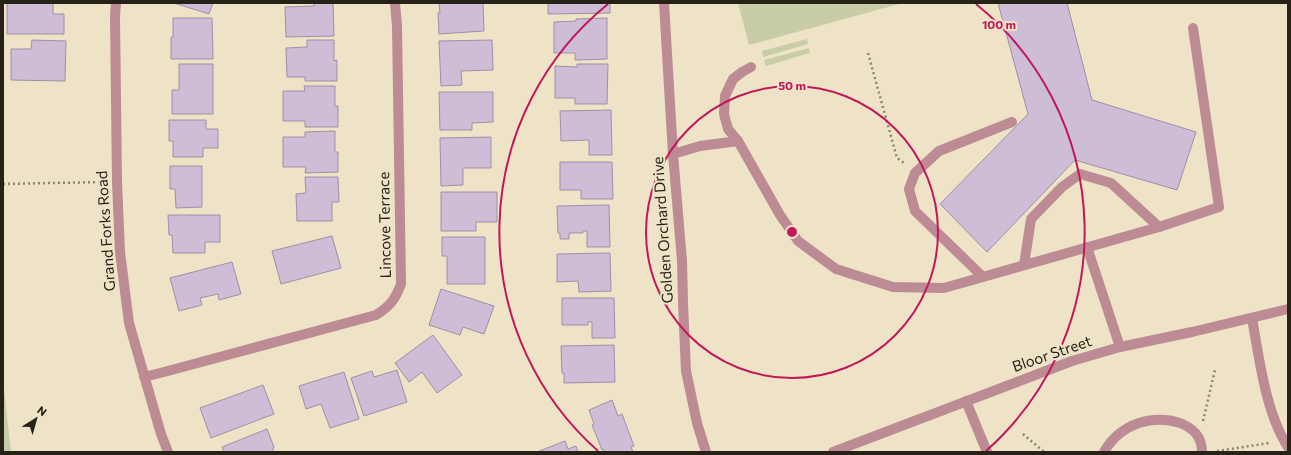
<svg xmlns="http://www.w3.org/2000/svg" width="1291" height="455" font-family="Commissioner,sans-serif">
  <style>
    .green { fill: #c9cda7 }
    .building { fill: #cdbdd6; stroke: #9e8fa7 }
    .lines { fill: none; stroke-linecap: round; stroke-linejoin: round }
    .path { stroke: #8a8370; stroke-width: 2.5; stroke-dasharray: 2 3; stroke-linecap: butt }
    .minor { stroke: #bc8b94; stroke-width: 10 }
    .ring { fill: none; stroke: #c2185b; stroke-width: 2 }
    .labels { text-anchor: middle; stroke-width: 4; stroke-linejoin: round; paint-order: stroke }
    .street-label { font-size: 15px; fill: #262218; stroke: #eee3c7 }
    .centre { fill: #c2185b; stroke: #eee3c7; stroke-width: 2 }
    .ring-label { font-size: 12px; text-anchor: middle; font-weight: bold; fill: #c2185b; stroke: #eee3c7; stroke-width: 4; stroke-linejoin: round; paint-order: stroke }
  </style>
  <rect width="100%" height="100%" fill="#eee3c7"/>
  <!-- green -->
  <g class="green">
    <polygon points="738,3 903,3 749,45"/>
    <polygon points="807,39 808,44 763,57 762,51"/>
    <polygon points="809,48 810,53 766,66 764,60"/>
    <polygon points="3,380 11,452 3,452"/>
  </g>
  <!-- building -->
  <g class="building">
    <polygon points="7,3 53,3 53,14 64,14 64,34 7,34"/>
    <polygon points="174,3 213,3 209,14"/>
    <polygon points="314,3 333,3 334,36 286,37 285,7 314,6"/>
    <polygon points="439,3 483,3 484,31 439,34 438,13 440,13"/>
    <polygon points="548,3 610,3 610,13 548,14"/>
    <polygon points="998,3 1067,3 1092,100 1196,132 1177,190 1075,160 987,252 940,204 1028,114"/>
    <polygon points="173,18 212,18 213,59 171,59 171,37 173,37"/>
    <polygon points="607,18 607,59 575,60 575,53 554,53 554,22 576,21 576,19"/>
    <polygon points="32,40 66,41 65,81 11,80 11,49 31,49"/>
    <polygon points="307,40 334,40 334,61 337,60 337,81 305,81 305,77 287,77 286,48 307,47"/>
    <polygon points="492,40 493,70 461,71 462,85 441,86 439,41"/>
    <polygon points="179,64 213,64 213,114 172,114 172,90 179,90"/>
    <polygon points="577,64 608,64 607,104 575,104 575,98 555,98 555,66 577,67"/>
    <polygon points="304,86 335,86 335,106 338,106 338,127 305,127 305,121 283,121 283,91 305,91"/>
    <polygon points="439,92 493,92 493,122 472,123 472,130 440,130"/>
    <polygon points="611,110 612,155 589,155 589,140 561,141 560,111"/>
    <polygon points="169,120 206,120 206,129 218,129 218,148 203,148 203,157 173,157 173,141 169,141"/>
    <polygon points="335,131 335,152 338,152 338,172 305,173 306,167 283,167 283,137 305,137 305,132"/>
    <polygon points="491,137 491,168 463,168 463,185 441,186 440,138"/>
    <polygon points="560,162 612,162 613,199 581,199 581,190 560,190"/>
    <polygon points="170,166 202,166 202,207 176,208 175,189 170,189"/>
    <polygon points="305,177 338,177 339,202 332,202 332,221 297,221 296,194 306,193"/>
    <polygon points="441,192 497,192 497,222 476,222 476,231 441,231"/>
    <polygon points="609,205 610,247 587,247 587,231 583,231 583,233 569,233 569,239 560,239 560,233 558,233 557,206"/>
    <polygon points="168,215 220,215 220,242 205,242 205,253 173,253 172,235 169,235"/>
    <polygon points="332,236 341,268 281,284 272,251"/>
    <polygon points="442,237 485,237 485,284 447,284 447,256 442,256"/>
    <polygon points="610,253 611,291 579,292 578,281 557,282 557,254"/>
    <polygon points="232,262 241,294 219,300 218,294 200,298 202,305 179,311 170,278"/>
    <polygon points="441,289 494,306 484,334 463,327 460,335 429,325"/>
    <polygon points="562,298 614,298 615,338 592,338 592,322 588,322 588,325 562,325"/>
    <polygon points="433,335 462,375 437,393 422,372 409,382 395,363"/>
    <polygon points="614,345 615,382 564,383 564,373 562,373 561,346"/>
    <polygon points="397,370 407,402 364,416 351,378 372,371 374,377"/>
    <polygon points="344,372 359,419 330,428 321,404 306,409 299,386"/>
    <polygon points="263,385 274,414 211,438 200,408"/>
    <polygon points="612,400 618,416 622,414 634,446 631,447 633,452 604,452 603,449 602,450 592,425 594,424 589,410"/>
    <polygon points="267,429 274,447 272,452 224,452 222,447"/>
    <polygon points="565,441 568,449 576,446 578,452 537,452"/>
  </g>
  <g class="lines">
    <!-- path -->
    <g class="path">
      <polyline points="868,53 897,158 904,163"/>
      <polyline points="3,184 102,182"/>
      <polyline points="1203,421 1215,370"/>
      <polyline points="1023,434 1044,452"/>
      <polyline points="1217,451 1269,443"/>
    </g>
    <!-- minor -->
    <g class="minor">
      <polyline points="116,3 115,16 117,182 120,252 129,323 161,434 168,452"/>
      <polyline points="664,3 673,154 682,261 683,303 686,371 697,423 706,452"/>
      <polyline points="751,67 742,72 733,79 725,96 724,114 728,129 738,141 780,215 798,241 836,269 893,287 944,288 1159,227 1219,207 1193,28"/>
      <polyline points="673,154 700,146 738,141"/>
      <polyline points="1087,247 1120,347"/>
      <polyline points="1024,265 1031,219 1062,187 1080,174 1111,183 1159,227"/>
      <polyline points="983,277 915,211 909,189 915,173 939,151 1012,122"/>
      <path d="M1252 318C1259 358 1266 414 1288 447"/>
      <path d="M144 377 164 372 376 315C390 306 395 300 401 284L397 26 395 3"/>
      <polyline points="966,401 987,452"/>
      <polyline points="833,452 1072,361 1120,347 1192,332 1288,309"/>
      <path d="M1104 452C1112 438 1124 428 1139 423 1163 415 1202 421 1202 452"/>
    </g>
  </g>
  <!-- distance rings -->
  <g class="ring">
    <circle cx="792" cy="232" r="146"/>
    <path d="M598 451A293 293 0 0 1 608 4M976 4A293 293 0 0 1 986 451"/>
  </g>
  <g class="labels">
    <!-- street labels -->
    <g class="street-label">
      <text transform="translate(385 225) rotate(-91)" y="5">Lincove Terrace</text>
      <text transform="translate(663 230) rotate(-94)" y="5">Golden Orchard Drive</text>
      <text transform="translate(106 231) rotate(-94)" y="5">Grand Forks Road</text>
      <text transform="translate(1052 354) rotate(-19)" y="5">Bloor Street</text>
    </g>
  </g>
  <circle cx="792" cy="232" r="6" class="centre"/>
  <g class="ring-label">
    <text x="999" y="29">100 m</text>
    <text x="792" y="90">50 m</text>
  </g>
  <!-- border -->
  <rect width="1291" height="455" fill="none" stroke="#262218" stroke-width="8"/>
  <!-- north arrow -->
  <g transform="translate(36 419) rotate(37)" stroke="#eee3c7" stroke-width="3" paint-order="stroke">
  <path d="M0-3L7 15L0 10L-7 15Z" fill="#262218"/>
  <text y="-6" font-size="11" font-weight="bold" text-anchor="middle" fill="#262218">N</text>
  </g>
</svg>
